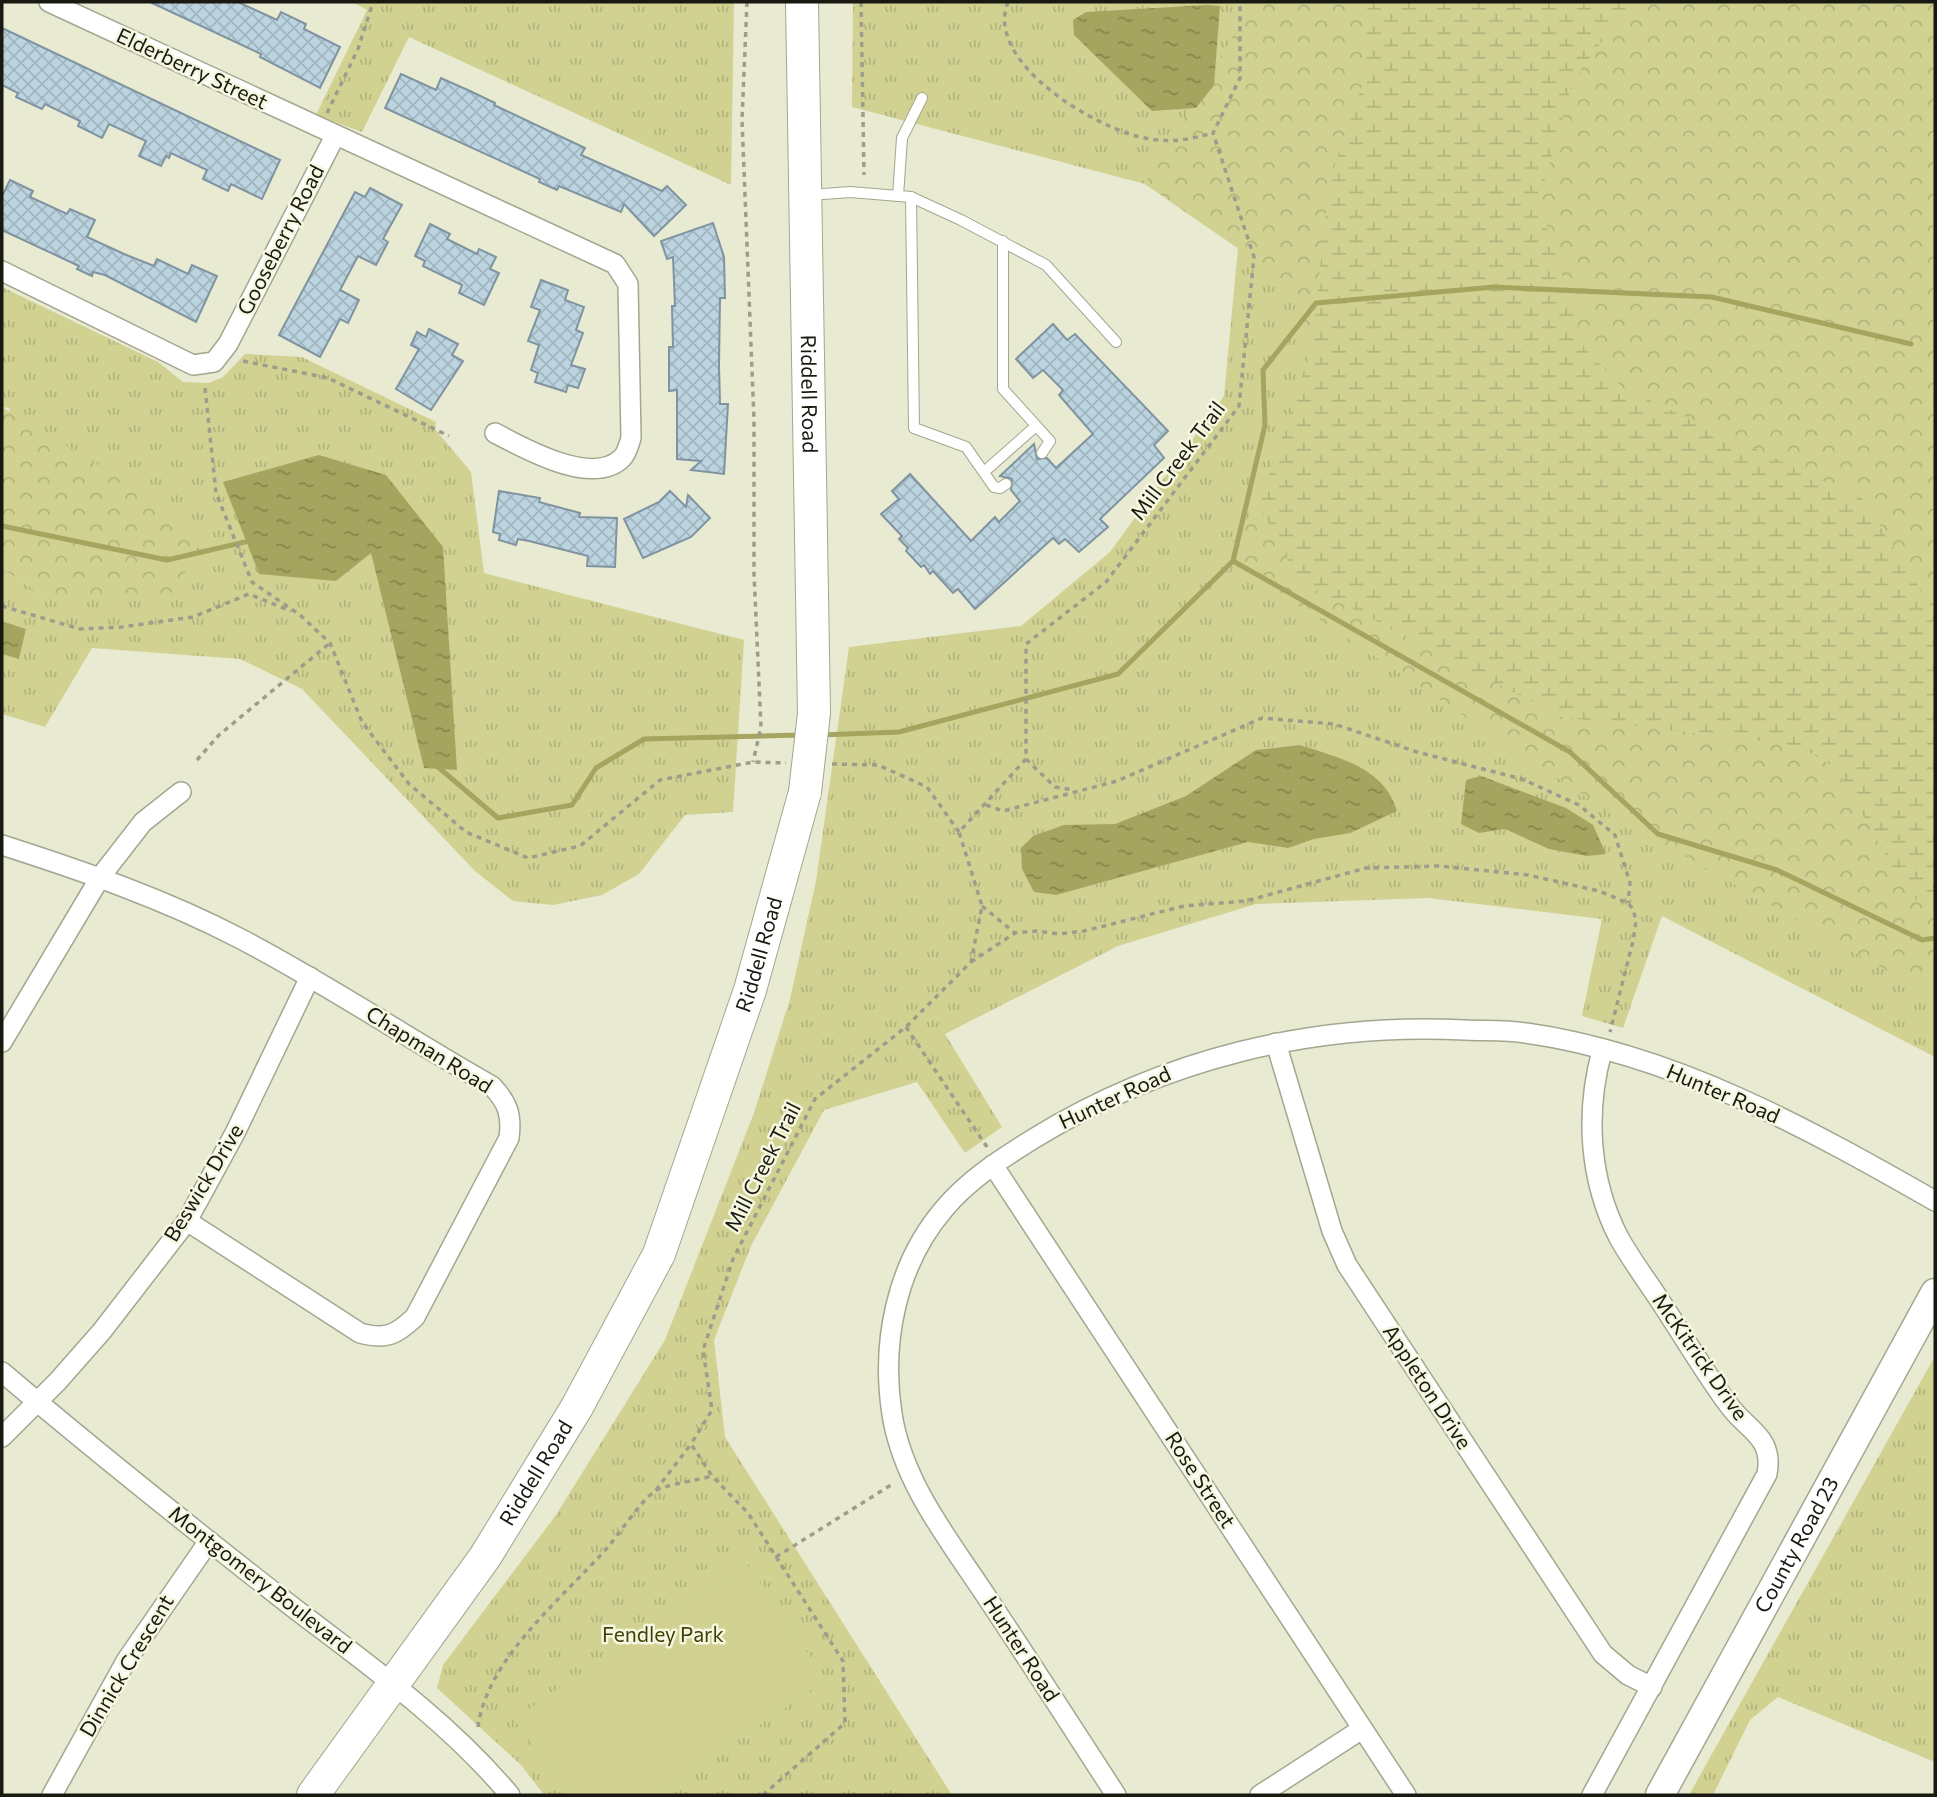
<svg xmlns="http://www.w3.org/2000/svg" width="1937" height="1797" font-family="Commissioner,sans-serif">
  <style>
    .grass { fill: url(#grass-tufts); fill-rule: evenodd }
    .forest { fill: url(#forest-crowns) }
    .wetland { fill: url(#wetland-marsh) }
    .pitch { fill: #d1d292 }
    .water { fill: url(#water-ripples) }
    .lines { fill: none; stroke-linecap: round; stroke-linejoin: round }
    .stream { stroke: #a5a55f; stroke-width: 5 }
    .building { fill: url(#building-cross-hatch); stroke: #7f94a0; stroke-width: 2 }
    .lane-casing { stroke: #a5a690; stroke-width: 12 }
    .street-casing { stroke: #a5a690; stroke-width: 22 }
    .secondary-casing { stroke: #a5a690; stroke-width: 31 }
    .primary-casing { stroke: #a5a690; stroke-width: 34 }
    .path { stroke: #9c9d8b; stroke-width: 3.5; stroke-dasharray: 5 5; stroke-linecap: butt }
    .lane { stroke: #fff; stroke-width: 10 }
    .street { stroke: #fff; stroke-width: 19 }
    .secondary { stroke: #fff; stroke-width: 28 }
    .primary { stroke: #fff; stroke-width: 32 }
    .primary-bridge-casing { stroke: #a5a690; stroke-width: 34; stroke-linecap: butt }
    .primary-bridge { stroke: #fff; stroke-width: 32 }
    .labels { text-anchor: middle; stroke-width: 5; stroke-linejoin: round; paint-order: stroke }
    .street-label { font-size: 21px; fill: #191911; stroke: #f6f7e0 }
    .park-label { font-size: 21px; fill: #403f05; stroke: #f6f7e0 }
  </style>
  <defs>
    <pattern id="grass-tufts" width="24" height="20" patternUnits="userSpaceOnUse" patternTransform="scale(1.75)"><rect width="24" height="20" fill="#d1d292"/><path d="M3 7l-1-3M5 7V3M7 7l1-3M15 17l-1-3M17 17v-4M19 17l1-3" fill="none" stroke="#b3b47d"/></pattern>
    <pattern id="forest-crowns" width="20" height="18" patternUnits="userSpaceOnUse" patternTransform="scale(1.75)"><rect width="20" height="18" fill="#d1d292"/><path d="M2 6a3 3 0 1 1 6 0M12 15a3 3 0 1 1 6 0" fill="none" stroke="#b3b47d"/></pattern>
    <pattern id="wetland-marsh" width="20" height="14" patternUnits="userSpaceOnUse" patternTransform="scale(1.75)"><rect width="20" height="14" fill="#d1d292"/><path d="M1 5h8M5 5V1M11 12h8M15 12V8" fill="none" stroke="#b3b47d"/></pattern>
    <pattern id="water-ripples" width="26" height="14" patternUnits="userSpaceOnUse" patternTransform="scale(1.75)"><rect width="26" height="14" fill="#a5a55f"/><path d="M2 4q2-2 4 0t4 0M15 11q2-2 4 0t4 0" fill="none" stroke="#86864d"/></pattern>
    <pattern id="building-cross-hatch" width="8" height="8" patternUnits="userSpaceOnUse" patternTransform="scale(1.75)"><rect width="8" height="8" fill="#bcd3e0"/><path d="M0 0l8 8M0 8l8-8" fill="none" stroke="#a1b5bf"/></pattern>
  </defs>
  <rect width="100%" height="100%" fill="#e9ead2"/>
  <!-- grass -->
  <g class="grass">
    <polygon points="352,2 734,2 731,185 409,37 362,132 316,115 367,10"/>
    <polygon points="853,2 1935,2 1935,1057 1662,916 1623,1028 1582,1016 1602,919 1428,898 1256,904 1118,946 945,1034 1002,1127 965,1153 917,1082 824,1110 751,1246 714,1340 725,1437 952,1795 544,1795 521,1765 437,1688 443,1665 556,1515 665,1340 754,1113 790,999 816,881 849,647 1021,626 1110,552 1224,396 1238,248 1145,184 852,107"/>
    <path d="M2 287 158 362 183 382 209 383 223 377 245 354 302 357 436 422 435 429 471 472 484 573 744 640 733 812 685 815 639 874 602 895 553 905 513 901 475 871 302 689 240 659 92 648 45 727 2 714V654L19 658 26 629 2 621V569L47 597 9 408 2 407ZM371 552 438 767H424Z"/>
    <polygon points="1935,1356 1935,1762 1778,1697 1750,1720 1713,1795 1689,1795"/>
  </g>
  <!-- forest -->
  <g class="forest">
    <polygon points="1253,2 1935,2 1935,979 1896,976 1616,817 1224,556 1295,444 1323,363 1282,279 1145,184"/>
    <polygon points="2,407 190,521 197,557 165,602 47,597 2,569"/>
  </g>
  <!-- wetland -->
  <polygon class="wetland" points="1368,2 1631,2 1574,79 1539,200 1584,347 1623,388 1863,499 1935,613 1935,902 1910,899 1837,769 1799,746 1561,717 1299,581 1259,505 1312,347 1329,182 1362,85"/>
  <!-- pitch -->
  <polygon class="pitch" points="745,1561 826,1680 657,1795 567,1795 514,1719"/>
  <!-- water -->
  <g class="water">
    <polygon points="1206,5 1220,6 1214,85 1196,108 1152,111 1074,35 1073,20 1086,12"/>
    <polygon points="319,455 386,475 443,547 457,770 424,768 371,553 336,581 259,574 223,482"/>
    <polygon points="2,621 26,629 19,659 2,654"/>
    <path d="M1300 745C1339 758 1384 767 1397 811L1350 833 1314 839 1288 848 1248 842 1056 895 1034 892 1022 869 1021 848 1033 836 1064 825 1115 824 1186 796 1256 750Z"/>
    <polygon points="1481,776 1566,808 1593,825 1606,854 1587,856 1549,849 1505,829 1479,833 1461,824 1466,780"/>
  </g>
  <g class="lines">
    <!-- stream -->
    <g class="stream">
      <polyline points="2,526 167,560 245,542"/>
      <polyline points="1233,561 1570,752 1658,834 1777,870 1922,940 1935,938"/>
      <polyline points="820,735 899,732 1118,674 1233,561 1265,425 1263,370 1316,303 1494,287 1712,297 1911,344"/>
      <polyline points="438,767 498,818 572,805 596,768 644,739 800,735"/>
    </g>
  </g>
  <!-- building -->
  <g class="building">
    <polygon points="150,2 238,2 277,20 281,12 306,24 304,29 340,47 320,88 260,57 261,54"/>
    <polygon points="2,28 280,160 262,199 231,184 228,191 203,179 207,170 171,153 169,158 166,156 161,166 139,156 146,141 109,124 102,138 78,126 80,121 45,104 42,109 16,97 18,93 2,85"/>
    <polygon points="401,74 436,90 441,78 470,91 495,103 494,105 585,148 581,155 662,191 667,186 686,205 654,236 624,204 621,212 559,186 557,190 539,182 540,179 385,108"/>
    <polygon points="10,180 33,191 30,197 67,214 70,209 95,220 87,237 124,254 154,266 157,259 188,274 192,265 217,276 196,322 105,275 93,272 92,276 77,269 79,266 2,230 2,196"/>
    <polygon points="370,188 402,205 383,239 388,242 376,265 358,256 340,290 359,300 348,323 340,319 320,357 279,335 355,192 365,197"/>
    <polygon points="713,223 724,257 725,298 720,298 719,365 720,404 728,404 724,474 691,470 701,461 677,459 677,390 669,391 669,347 673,347 672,306 675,306 673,257 667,259 661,241"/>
    <polygon points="430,224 450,234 447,239 477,254 479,249 496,257 490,269 499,273 484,305 459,293 462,285 423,266 425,261 415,256"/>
    <polygon points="541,280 568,290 565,300 584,307 576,330 583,333 571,365 585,369 578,388 568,385 566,392 535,382 538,373 531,370 539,345 528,341 540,310 531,307"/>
    <polygon points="1053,324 1067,340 1075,334 1168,431 1154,445 1164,458 1100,519 1108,527 1079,552 1065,539 1059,544 1053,538 975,609 958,589 953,593 933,571 930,574 924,565 921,567 906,551 908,548 899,539 902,536 881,514 899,499 892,491 910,474 971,541 995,517 999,522 1020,501 1011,490 1012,479 1000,476 1034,444 1037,459 1047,458 1056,468 1093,434 1059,395 1063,390 1043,370 1033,378 1016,359"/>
    <polygon points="429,329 458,344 452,355 463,361 431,410 396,389 419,349 411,345 417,332 426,337"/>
    <polygon points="499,491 540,498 539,502 580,513 579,517 617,518 615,567 587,566 588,556 529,541 518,539 516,545 499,540 500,534 493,532"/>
    <polygon points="670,491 686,507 688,495 710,518 691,537 643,558 624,519 659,502"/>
  </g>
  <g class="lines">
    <!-- lane casing -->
    <g class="lane-casing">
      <g id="lane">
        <polyline points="810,195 850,192 911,197 961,220 1046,265 1116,342"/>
        <polyline points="898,196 902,138 922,98"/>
        <polyline points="911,197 914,428 966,447 994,487 1000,488 1006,484"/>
        <polyline points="1003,241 1003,389 1050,441 1042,453"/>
        <polyline points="984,472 1036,426"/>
      </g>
    </g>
    <!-- street casing -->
    <g class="street-casing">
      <g id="street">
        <path d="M49 2 615 264 628 284 631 438C629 444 627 453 622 458 593 487 525 449 495 433"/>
        <polyline points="2,271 193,365 214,362 228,344 335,136"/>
        <path d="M2 845C83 871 164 899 239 938 326 983 407 1038 492 1086 508 1103 512 1115 509 1138L415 1317C396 1335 386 1340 360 1333L187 1221"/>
        <polyline points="2,1042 101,876 143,822 181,792"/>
        <polyline points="1276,1043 1332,1231 1347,1265 1603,1654 1628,1675 1652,1687"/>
        <polyline points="993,1165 1406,1795"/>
        <path d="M2 1372C96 1452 193 1529 290 1605 367 1664 447 1720 510 1795"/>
        <polyline points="2,1437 58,1381 102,1331 187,1221 235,1133 310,977"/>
        <polyline points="52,1795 126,1661 209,1541"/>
        <path d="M1116 1795C1075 1732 1034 1668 992 1605 954 1546 903 1486 892 1414 881 1343 896 1265 944 1209 968 1180 1001 1159 1033 1139 1163 1059 1313 1022 1465 1030 1485 1031 1506 1030 1526 1033 1674 1054 1807 1128 1935 1201"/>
        <polyline points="1260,1795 1362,1729"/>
        <path d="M1592 1795 1767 1474C1774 1436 1747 1431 1728 1404 1706 1374 1687 1342 1666 1310 1651 1286 1633 1263 1619 1238 1589 1180 1585 1113 1602 1051"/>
      </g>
    </g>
    <!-- secondary casing -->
    <g class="secondary-casing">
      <g id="secondary">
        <path id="s1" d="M1660 1795 1935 1293"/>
      </g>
    </g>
    <!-- primary casing -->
    <g class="primary-casing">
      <g id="primary">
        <path id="s2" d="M802 2 814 713"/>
        <path id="s3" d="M313 1795 485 1557 577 1407 659 1254 750 990 805 792"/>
      </g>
    </g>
    <!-- path -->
    <g class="path">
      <polyline points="747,2 742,120 754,420 754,574 761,727 753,762"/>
      <polyline points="861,2 864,175"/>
      <path d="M1008 2C983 63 1100 132 1150 139 1173 143 1191 139 1213 133"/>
      <polyline points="327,113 358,49 373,2"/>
      <polyline points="243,361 328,378 449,436"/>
      <polyline points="205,388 216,493 252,582 300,615 330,643 362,722 409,784 466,832 528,858 580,846 660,780 753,762 786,763"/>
      <polyline points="2,606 80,629 122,627 193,617 249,594 291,611"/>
      <polyline points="1026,759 1055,787 1074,790"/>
      <polyline points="197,760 219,735 330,643"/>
      <polyline points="832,764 878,765 927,787 959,832"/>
      <polyline points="986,805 1003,811 1117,781 1262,718 1334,724 1417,752 1522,779 1579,805 1615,835 1630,883 1628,903"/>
      <polyline points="982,906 1015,933 1037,931 1059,934 1084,931 1184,906 1246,901 1366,868 1438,866 1528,875 1599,891 1628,903 1633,909 1636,921 1633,941 1610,1032"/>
      <polyline points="971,962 1015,933"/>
      <polyline points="906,1027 987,1147"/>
      <polyline points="656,1490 691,1444"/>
      <polyline points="776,1557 891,1485"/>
      <path d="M478 1727C487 1658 563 1598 607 1548 621 1532 639 1503 655 1491 664 1485 699 1480 712 1476"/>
      <polyline points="763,1795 845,1723 843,1661 748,1513 712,1476 691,1444 712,1410 703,1350 733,1259 815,1099 906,1027 971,962 982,906 959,832 1026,759 1026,644 1106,582 1239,406 1254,257 1213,133 1240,78 1240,2"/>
    </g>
    <!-- lane -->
    <use href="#lane" class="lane"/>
    <!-- street -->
    <use href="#street" class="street"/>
    <!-- secondary -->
    <use href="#secondary" class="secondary"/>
    <!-- primary -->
    <use href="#primary" class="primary"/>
    <!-- primary-bridge casing -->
    <g class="primary-bridge-casing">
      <polyline id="primary-bridge" points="805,792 814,713"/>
    </g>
    <!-- primary-bridge -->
    <use href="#primary-bridge" class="primary-bridge"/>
  </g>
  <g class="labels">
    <!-- street labels -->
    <g class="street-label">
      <text transform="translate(192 69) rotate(25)" y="7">Elderberry Street</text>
      <text transform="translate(281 240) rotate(-63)" y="7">Gooseberry Road</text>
      <text dy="7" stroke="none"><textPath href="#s2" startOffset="392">Riddell Road</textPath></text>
      <text transform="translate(1178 461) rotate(-53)" y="7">Mill Creek Trail</text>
      <text dy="7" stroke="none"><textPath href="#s3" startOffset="959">Riddell Road</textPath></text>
      <text transform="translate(429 1050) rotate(32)" y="7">Chapman Road</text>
      <text transform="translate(1723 1094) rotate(23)" y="7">Hunter Road</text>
      <text transform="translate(1115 1098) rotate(-25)" y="7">Hunter Road</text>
      <text transform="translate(763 1167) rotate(-63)" y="7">Mill Creek Trail</text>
      <text transform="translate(204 1183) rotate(-59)" y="7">Beswick Drive</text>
      <text transform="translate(1700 1357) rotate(55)" y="7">McKitrick Drive</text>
      <text transform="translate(1427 1387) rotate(57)" y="7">Appleton Drive</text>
      <text dy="7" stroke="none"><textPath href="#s3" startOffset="392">Riddell Road</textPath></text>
      <text transform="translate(1200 1480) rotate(57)" y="7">Rose Street</text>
      <text dy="7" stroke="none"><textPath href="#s1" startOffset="285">County Road 23</textPath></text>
      <text transform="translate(260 1580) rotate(38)" y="7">Montgomery Boulevard</text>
      <text transform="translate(1021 1649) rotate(57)" y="7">Hunter Road</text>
      <text transform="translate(127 1666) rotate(-59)" y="7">Dinnick Crescent</text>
    </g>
    <!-- park labels -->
    <g class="park-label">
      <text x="663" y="1642">Fendley Park</text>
    </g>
  </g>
  <!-- border -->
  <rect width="1937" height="1797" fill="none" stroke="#191911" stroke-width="7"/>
</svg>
